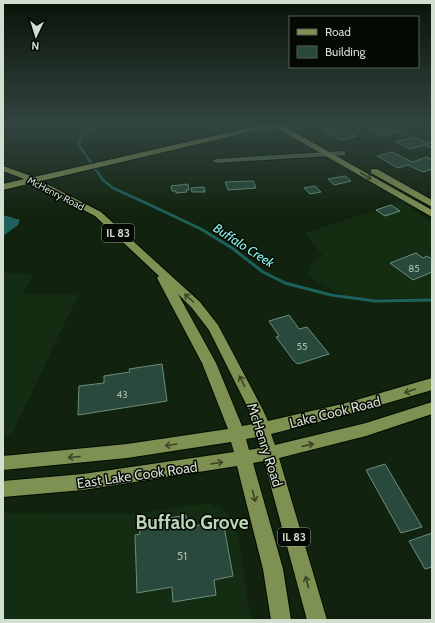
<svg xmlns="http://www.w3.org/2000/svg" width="435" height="623" font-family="Cabin,sans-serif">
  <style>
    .built { fill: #142c11 }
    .water { fill: #1d605c }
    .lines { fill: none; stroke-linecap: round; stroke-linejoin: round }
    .stream-far1 { stroke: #1d605c; stroke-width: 2.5 }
    .stream { stroke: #1d605c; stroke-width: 3 }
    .building { fill: #28493b; stroke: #6b8e7e }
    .minor-casing { stroke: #000c00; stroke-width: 2 }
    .major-casing { stroke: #000c00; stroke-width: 2 }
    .minor { fill: #576c54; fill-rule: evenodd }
    .major { fill: #7f9053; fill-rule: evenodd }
    .oneway { stroke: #3b4627 }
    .labels { text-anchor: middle; stroke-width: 3; stroke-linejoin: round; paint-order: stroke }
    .far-street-label { font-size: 10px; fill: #d2ded0; stroke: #040a03 }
    .number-label { font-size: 10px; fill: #a8b9ab }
    .shield { fill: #040a03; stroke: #949e92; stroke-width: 1 }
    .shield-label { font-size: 11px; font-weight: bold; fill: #d2ded0 }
    .near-number-label { font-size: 12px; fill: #a8b9ab }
    .water-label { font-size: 13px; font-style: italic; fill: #8cf1eb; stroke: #040a03 }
    .near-street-label { font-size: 14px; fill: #d2ded0; stroke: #040a03 }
    .near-district-label { font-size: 19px; font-weight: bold; fill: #bdd6ba; stroke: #040a03 }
  </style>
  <rect width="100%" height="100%" fill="#11230e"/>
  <!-- built -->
  <g class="built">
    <polygon points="401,201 432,222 432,298 357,298 334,291 307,276 313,260 323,256 305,233"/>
    <polygon points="3,273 33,274 23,293 78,295 12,434 3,434"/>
    <polygon points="209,503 228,513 237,531 251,620 3,620 3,513 133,514"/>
  </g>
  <!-- water -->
  <polygon class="water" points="3,215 20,220 18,225 3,236"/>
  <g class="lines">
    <!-- stream-far1 -->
    <polyline class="stream-far1" points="100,125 83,135 78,144 103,180 113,188 148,204"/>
    <!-- stream -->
    <polyline class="stream" points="146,203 201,229 232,248 263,272 285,283 331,295 375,301 432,300"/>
  </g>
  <!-- building -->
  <g class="building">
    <polygon points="332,125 359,125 343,129 357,136 341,140 323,130 336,127"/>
    <polygon points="385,125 401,125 392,127 401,131 382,136 369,130 386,125"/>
    <polygon points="415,137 428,143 432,142 432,148 425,145 410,149 396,142"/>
    <polygon points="392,152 412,162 427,157 432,160 432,169 423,172 408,165 398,168 377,156"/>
    <polygon points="345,176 351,181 334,185 328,179"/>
    <polygon points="253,181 256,188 228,190 225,182"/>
    <polygon points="188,184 189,190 186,190 187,192 176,193 176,191 172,191 171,186"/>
    <polygon points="315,186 321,192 310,194 304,188"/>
    <polygon points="204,187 205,192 192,192 191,188"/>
    <polygon points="391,205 400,211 385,216 376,210"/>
    <polygon points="416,253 423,258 427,256 432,259 432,272 413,280 390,263"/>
    <polygon points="289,315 299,329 307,327 329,354 298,364 294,361 276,337 279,336 269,321"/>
    <polygon points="162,364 167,401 78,415 79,386 104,383 104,376 130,372 129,369"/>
    <polygon points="385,464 422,527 401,533 366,470"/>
    <polygon points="186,515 188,527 223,521 233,576 214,580 216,595 173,602 172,587 137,593 135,535 140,534 139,523"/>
    <polygon points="432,533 432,567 425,569 409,541"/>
  </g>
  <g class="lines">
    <!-- minor casing -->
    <g class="minor-casing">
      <polygon id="minor" points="342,151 345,151 345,155 216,163 212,161 216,159"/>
    </g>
    <!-- major casing -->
    <g class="major-casing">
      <g id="major">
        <path d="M261 125H287L285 127 432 210V217L277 128 261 129 41 181 101 212 200 302 218 325 263 410 268 421 346 403 432 378V390L346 415 271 434 275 445 366 423 432 402V414L366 436 279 458 327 620H307L264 461 253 463 283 569 291 620H271L263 569 237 466 83 490 3 497V481L83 474 234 452 231 442 127 458 3 470V456L127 444 228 429 202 363 157 278 159 276 95 216 32 183 3 190V184L24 179 3 171V166L34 177ZM178 294 192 308 209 330 251 414 253 424 242 426 216 363ZM257 437 260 448 249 450 246 439Z"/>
        <polygon points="371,169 377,169 432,200 432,207 371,173"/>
      </g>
    </g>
    <!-- minor -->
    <use href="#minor" class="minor"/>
    <!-- major -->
    <use href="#major" class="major"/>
  </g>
  <!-- one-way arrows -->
  <defs><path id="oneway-shaft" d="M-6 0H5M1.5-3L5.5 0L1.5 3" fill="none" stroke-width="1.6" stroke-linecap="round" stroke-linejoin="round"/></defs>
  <g class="oneway">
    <use href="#oneway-shaft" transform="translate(366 176) rotate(30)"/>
    <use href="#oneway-shaft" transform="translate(189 298) rotate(-138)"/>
    <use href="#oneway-shaft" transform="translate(242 381) rotate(-117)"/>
    <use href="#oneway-shaft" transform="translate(410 391) rotate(161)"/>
    <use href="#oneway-shaft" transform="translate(171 445) rotate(171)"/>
    <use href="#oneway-shaft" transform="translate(308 445) rotate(-13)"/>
    <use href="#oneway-shaft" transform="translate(74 457) rotate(175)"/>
    <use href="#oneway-shaft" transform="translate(217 463) rotate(-8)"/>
    <use href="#oneway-shaft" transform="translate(254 496) rotate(75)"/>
    <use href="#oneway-shaft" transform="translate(307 582) rotate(-105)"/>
  </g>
  <!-- sky -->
  <linearGradient id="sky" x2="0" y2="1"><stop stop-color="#091308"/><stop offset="0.59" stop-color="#324541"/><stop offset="1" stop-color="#324541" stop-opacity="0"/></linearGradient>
  <rect width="435" height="212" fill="url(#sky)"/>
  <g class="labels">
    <!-- far-street labels -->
    <g class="far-street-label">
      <text transform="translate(56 193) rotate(27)" y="4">McHenry Road</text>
    </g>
    <!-- number labels -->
    <g class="number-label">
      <text x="414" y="272">85</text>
      <text x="302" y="350">55</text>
      <text x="122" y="398">43</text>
    </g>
    <!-- shield labels -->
    <g class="shield">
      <rect x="102" y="224" width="32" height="18" rx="3"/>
      <rect x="278" y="528" width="32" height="18" rx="3"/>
    </g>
    <g class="shield-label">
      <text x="118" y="237">IL 83</text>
      <text x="294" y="541">IL 83</text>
    </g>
    <!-- near-number labels -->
    <g class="near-number-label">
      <text x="182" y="560">51</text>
    </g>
    <!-- water labels -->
    <g class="water-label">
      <text transform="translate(244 245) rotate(33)" y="5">Buffalo Creek</text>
    </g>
    <!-- near-street labels -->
    <g class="near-street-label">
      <text transform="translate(335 412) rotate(-14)" y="5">Lake Cook Road</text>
      <text transform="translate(265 445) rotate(72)" y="5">McHenry Road</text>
      <text transform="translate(137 475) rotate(-8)" y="5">East Lake Cook Road</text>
    </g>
    <!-- near-district labels -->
    <g class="near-district-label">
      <text x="192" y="529">Buffalo Grove</text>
    </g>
  </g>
  <!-- border -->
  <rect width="435" height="623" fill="none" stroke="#d2ded0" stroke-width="8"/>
  <!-- legend -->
  <rect x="289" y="16" width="130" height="52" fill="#040a03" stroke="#565f55"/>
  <rect x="297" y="29" width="20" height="6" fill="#7f9053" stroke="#565f55"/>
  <text x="325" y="36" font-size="12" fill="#d2ded0">Road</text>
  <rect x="297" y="46" width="20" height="12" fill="#28493b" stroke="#565f55"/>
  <text x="325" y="56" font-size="12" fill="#d2ded0">Building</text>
  <!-- north arrow -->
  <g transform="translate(36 36) rotate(184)" stroke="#040a03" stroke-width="3" paint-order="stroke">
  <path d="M0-3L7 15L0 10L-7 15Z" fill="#d2ded0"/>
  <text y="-6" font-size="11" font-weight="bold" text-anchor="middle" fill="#d2ded0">N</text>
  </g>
</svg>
